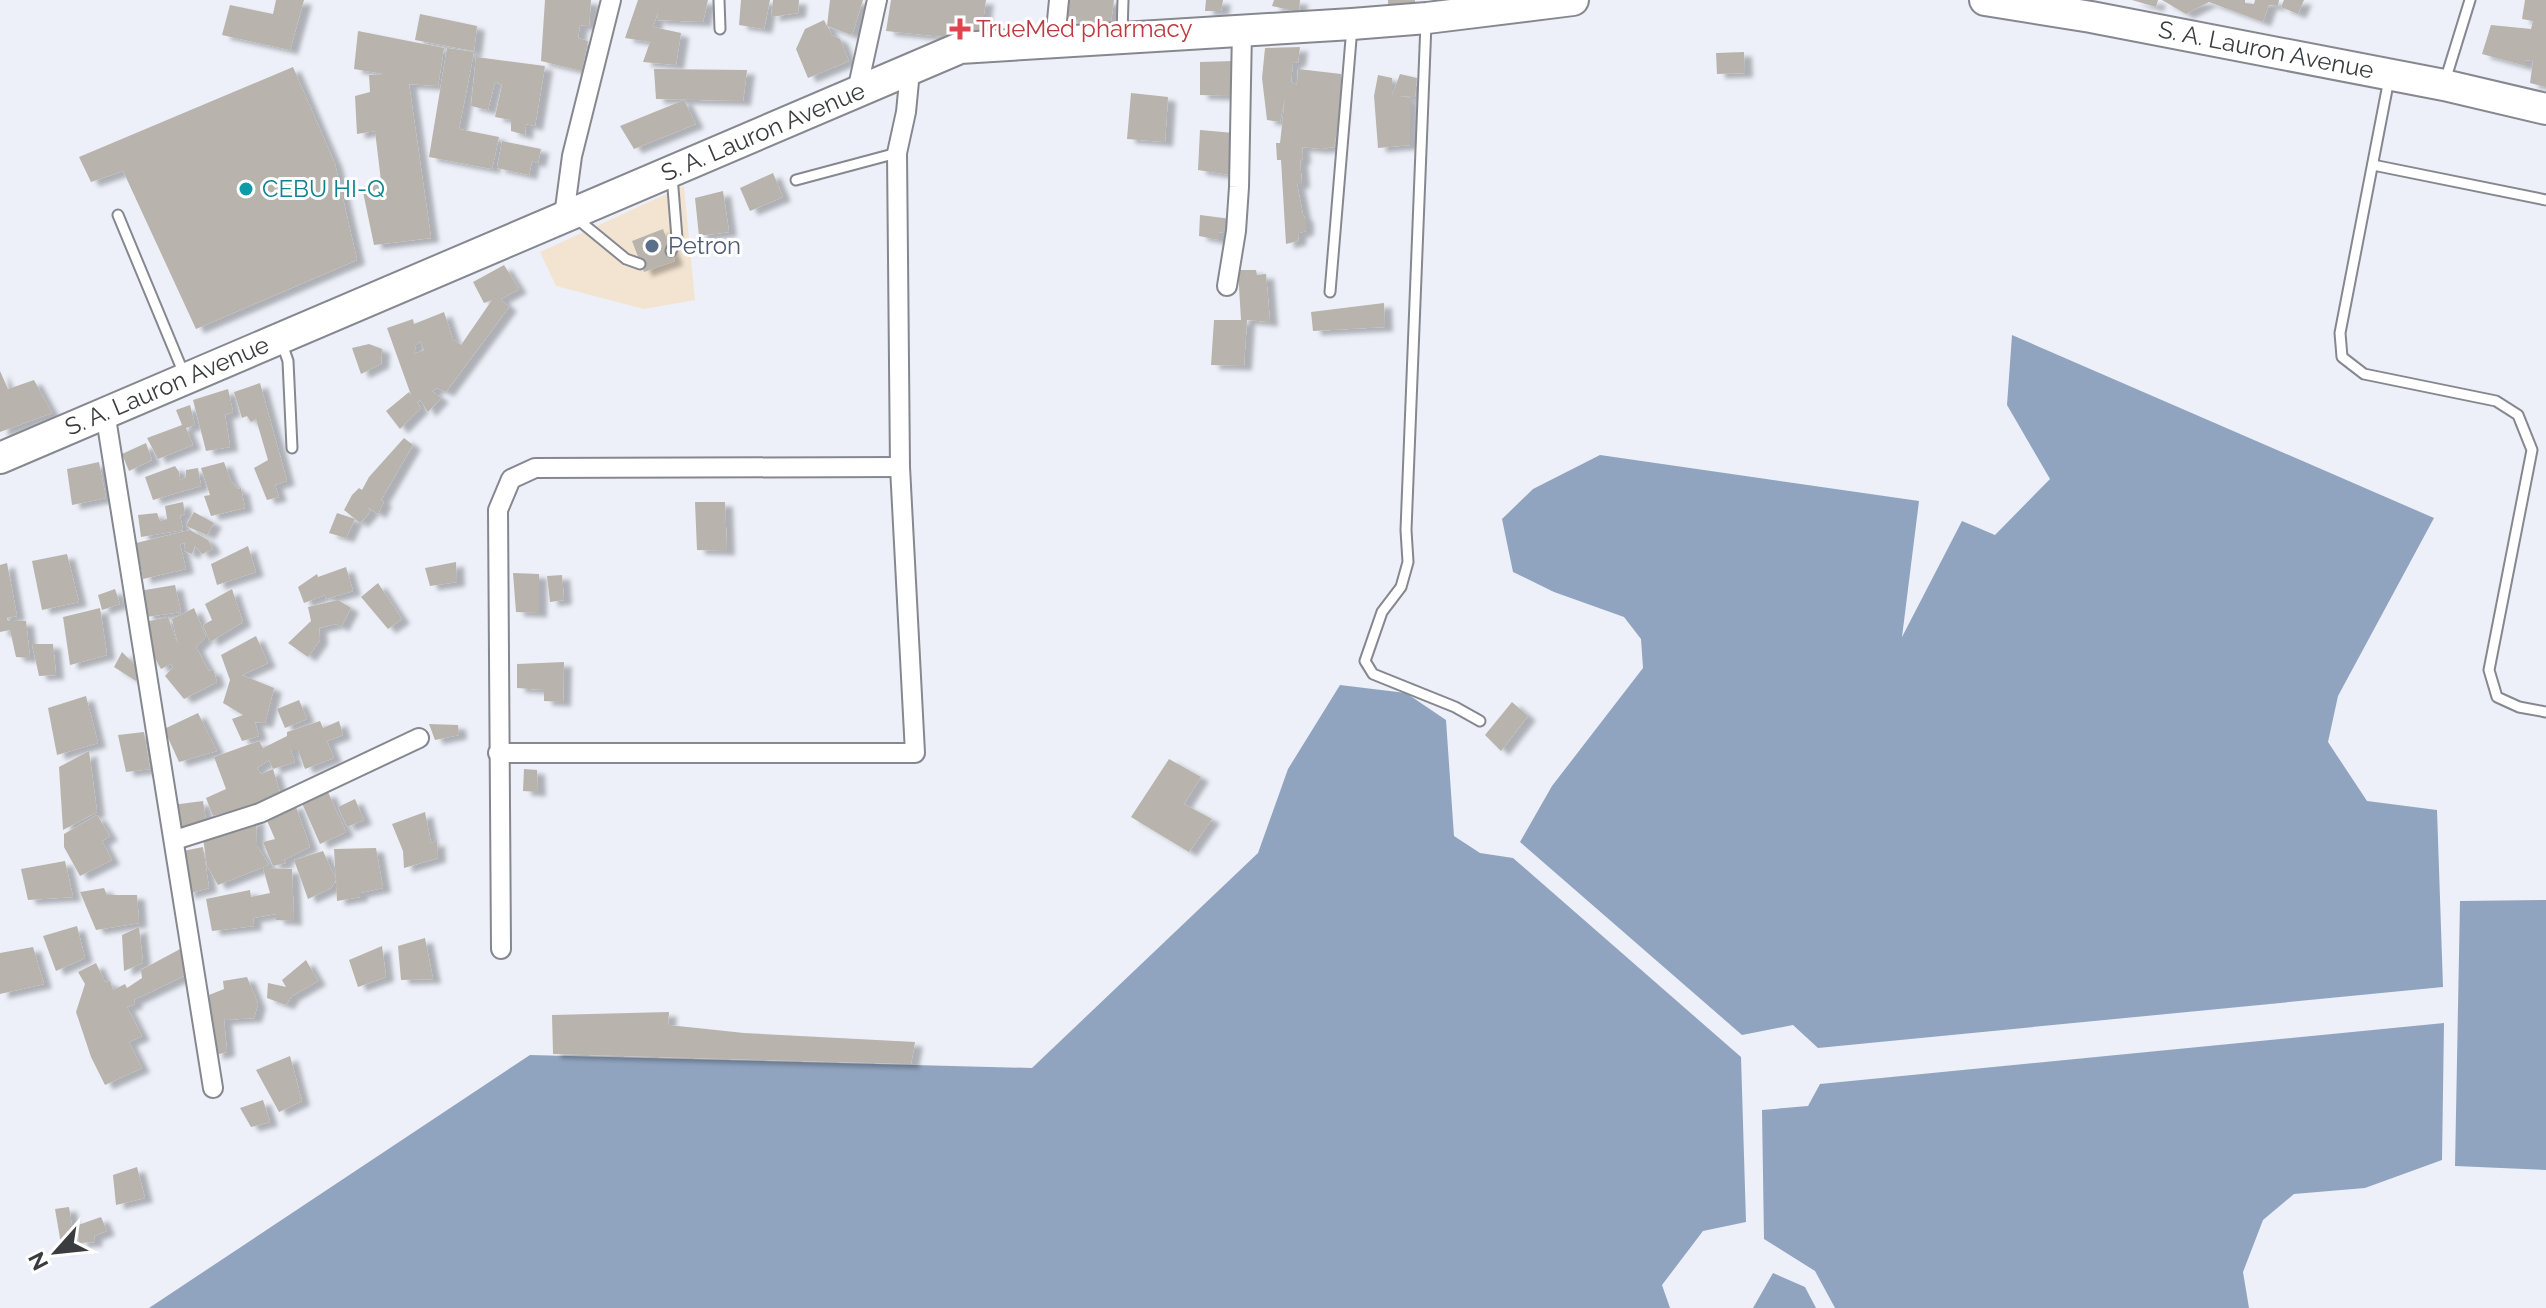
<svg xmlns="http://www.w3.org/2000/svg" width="2546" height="1308" font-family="Raleway,sans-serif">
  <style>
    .commercial { fill: #f3e4d1 }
    .water { fill: #90a4c0 }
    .building { fill: #b8b3ac; fill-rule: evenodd; filter: url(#shadow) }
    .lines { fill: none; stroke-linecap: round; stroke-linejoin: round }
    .service-casing { stroke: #85888f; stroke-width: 13 }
    .minor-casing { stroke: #85888f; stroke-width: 22 }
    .trunk-casing { stroke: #85888f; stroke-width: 34 }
    .service { stroke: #fff; stroke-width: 9 }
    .minor { stroke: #fff; stroke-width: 18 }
    .trunk { stroke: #fff; stroke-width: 30 }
    .health-dot { fill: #e0444e; stroke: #fff; stroke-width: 3 }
    .culture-dot { fill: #0f9aa8; stroke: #fff; stroke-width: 3 }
    .service-dot { fill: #5c6f8a; stroke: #fff; stroke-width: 3 }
    .labels { text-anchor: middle; stroke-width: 6; stroke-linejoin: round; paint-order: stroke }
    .health-label { font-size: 24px; fill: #be3a42; stroke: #fff; text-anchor: start }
    .street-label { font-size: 24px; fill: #3a3c3e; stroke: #fff }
    .culture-label { font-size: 24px; fill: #0d838f; stroke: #fff; text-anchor: start }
    .service-label { font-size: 24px; fill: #4e5e75; stroke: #fff; text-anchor: start }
  </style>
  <defs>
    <filter id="shadow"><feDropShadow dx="8" dy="4.5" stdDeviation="2" flood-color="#0004"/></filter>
  </defs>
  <rect width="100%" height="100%" fill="#edf0f8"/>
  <!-- commercial -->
  <polygon class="commercial" points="684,186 695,300 644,309 556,286 540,252"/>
  <!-- water -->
  <g class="water">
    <polygon points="2012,335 2434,518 2338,696 2328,742 2367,801 2437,810 2443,987 1818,1048 1793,1025 1742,1035 1520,842 1552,786 1643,668 1641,639 1624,617 1554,592 1513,572 1502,519 1533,489 1600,455 1919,501 1902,637 1962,521 1995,535 2050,479 2007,405"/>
    <polygon points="1340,685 1406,693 1446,720 1454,836 1480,853 1513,858 1741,1057 1746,1222 1703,1231 1662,1285 1670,1308 149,1308 530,1055 1032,1068 1258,853 1288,769"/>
    <polygon points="2546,900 2546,1170 2455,1166 2460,901"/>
    <polygon points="2444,1023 2442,1160 2365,1188 2294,1194 2263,1220 2243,1272 2249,1308 1835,1308 1815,1271 1764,1239 1762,1110 1808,1106 1820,1084"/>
    <polygon points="1773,1273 1805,1287 1816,1308 1753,1308"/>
  </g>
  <!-- building -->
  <g class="building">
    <polygon points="276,0 304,0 290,50 222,35 230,5 273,14"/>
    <polygon points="545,0 591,0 589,26 580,25 578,38 588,41 582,71 541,61"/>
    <polygon points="638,0 708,0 703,22 657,20 658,12 653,27 681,33 676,65 643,62 650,42 625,38"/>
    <polygon points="741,0 770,0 764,29 739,25"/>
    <polygon points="773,0 799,0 798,13 771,17"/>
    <polygon points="830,0 863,0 852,35 827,26 832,35 840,39 849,61 808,78 796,49 805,29 824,20 827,26"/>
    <polygon points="891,0 986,0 981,35 947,27 945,37 886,31"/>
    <polygon points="1069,0 1114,0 1111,22 1067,19"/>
    <polygon points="1206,0 1223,0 1221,11 1205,11"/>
    <polygon points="1274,0 1300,0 1299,12 1272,6"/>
    <polygon points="1388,0 1415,0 1415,8 1388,7"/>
    <polygon points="2132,0 2158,0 2156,7"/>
    <polygon points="2162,0 2245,0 2245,3 2254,4 2255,0 2279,0 2278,6 2269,5 2263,22 2209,2 2186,14"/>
    <polygon points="2284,0 2304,0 2298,14 2281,7"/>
    <polygon points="2525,0 2546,0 2546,87 2530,83 2533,61 2526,60 2526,66 2482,54 2491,25 2531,29 2533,21 2522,19"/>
    <polygon points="420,14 477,26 474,51 415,40"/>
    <polygon points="358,31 444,48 438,86 409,84 431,238 374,245 362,187 381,181 375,131 357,134 355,96 370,92 369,75 384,74 354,69"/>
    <polygon points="1300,47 1298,62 1293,63 1291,82 1297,85 1298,69 1341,74 1341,111 1334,147 1321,149 1302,147 1303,159 1300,161 1302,184 1297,184 1303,215 1306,219 1306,231 1299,233 1298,241 1286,244 1281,160 1277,160 1276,143 1280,143 1285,98 1280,122 1267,120 1262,78 1265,48"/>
    <polygon points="447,48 474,52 459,129 499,137 492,169 429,157"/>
    <polygon points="1744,52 1745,73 1717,74 1716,53"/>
    <polygon points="476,57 545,66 535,126 526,124 525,135 511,131 511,120 495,117 502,85 495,82 488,110 471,106"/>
    <polygon points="1234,61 1231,96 1200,95 1200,62"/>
    <polygon points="293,67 335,164 357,260 196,329 123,171 91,182 79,157"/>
    <polygon points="654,69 747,70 743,101 656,99"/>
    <polygon points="1400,74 1417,78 1415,97 1399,96 1410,98 1410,145 1378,148 1374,96 1378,75 1392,78 1392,95"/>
    <polygon points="1131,93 1168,97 1165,142 1127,139"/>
    <polygon points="684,100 696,124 634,149 620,126"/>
    <polygon points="1200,130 1234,133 1237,176 1198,170"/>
    <polygon points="502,141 541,149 538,163 532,161 529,175 497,168"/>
    <polygon points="773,173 783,197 750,211 740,188"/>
    <polygon points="723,191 729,232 699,236 695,198"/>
    <polygon points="1200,215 1231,219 1231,234 1219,232 1219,240 1199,236"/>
    <polygon points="663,229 675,261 644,272 632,241"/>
    <path d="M504 265 519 289 501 299 509 307 446 392 437 388 432 391 441 398 428 412 420 400 417 402 421 408 400 429 386 411 409 392 411 395 387 328 413 319 414 324 444 312 453 339 461 345 492 300 484 303 473 282ZM420 341 424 350 414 354 416 345Z"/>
    <polygon points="1238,270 1256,270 1257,275 1266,274 1270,322 1247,320 1244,366 1211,365 1214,320 1241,320"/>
    <polygon points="1384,303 1385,327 1313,331 1311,312"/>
    <polygon points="369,344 382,349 381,364 361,374 352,348"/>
    <polygon points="0,371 8,389 34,380 52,413 0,432"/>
    <polygon points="260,383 287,481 275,485 279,497 267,500 254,468 268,460 256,419 251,422 247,416 242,418 234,392"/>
    <polygon points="228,389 233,412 225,415 230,447 206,451 193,400"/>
    <polygon points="190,405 195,425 186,428 193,445 158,459 147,438 182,425 176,410"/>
    <polygon points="404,438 413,445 381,500 384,502 378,514 367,507 371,511 360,523 344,510 352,495 359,488 362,490 369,477"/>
    <polygon points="146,443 152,460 129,471 122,454"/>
    <polygon points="99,462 106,498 72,505 67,469"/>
    <polygon points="224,462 231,481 238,489 241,488 245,508 211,516 204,496 210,495 201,468"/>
    <polygon points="175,466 179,472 180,480 186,477 186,470 198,468 201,486 153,500 145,477"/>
    <polygon points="183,502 185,514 180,516 183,530 141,537 138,515 157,513 160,521 167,519 165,506"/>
    <polygon points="695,502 725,502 727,551 697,550"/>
    <polygon points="194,512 214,523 207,535 186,526"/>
    <polygon points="337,513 355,519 346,538 329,533"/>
    <polygon points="190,530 208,540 213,549 202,554 195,546 192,554 184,551 185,543 180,544 186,569 143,579 136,543"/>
    <polygon points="248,546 256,572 217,585 211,564"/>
    <polygon points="67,554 79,602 42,610 32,561"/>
    <polygon points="456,562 457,582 430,586 425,568"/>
    <polygon points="7,563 17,616 7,618 8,621 26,621 30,658 16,657 10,630 0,632 0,565"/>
    <polygon points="346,567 353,591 326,599 325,595 304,603 298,587 317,574 318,577"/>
    <polygon points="513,573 539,574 539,613 516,612"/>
    <polygon points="562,575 564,600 550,602 547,576"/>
    <polygon points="378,583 402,619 388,629 361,597"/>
    <polygon points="175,585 181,612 146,617 139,591"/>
    <polygon points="115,589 120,604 102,610 98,595"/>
    <polygon points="232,589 243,622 210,642 203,625 212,620 205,604"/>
    <polygon points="338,600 351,608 341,627 336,624 319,628 320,640 308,657 288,643 311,621 308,607"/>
    <polygon points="100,608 107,655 70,665 63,617"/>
    <polygon points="194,608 206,637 196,647 209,671 213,669 217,682 184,699 165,676 173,667 171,664 161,669 155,658 150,661 140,623 168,617 178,645 172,619"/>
    <polygon points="256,636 268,663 242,675 274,688 265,723 255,722 259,736 242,741 232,719 243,715 223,703 230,680 221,655"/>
    <polygon points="32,644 53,644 56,675 39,676"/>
    <polygon points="122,652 141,671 136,681 114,667"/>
    <polygon points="564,662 563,702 544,701 544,690 517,688 517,664"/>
    <polygon points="86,696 98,743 57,755 48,708"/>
    <polygon points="299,700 307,719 285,728 277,709"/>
    <polygon points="1512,702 1528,716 1501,751 1485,735"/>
    <polygon points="198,713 217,751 179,762 164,729"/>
    <polygon points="320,721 323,728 339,721 343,735 327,741 334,758 305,769 298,750 291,750 295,762 273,769 269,760 257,768 261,774 273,769 281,796 235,812 234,810 213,816 206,798 226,789 214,757 259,741 263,748 287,736 287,732"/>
    <polygon points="429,724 458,725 459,735 435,740"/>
    <polygon points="144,732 150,769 126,772 118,735"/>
    <polygon points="89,751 97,812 63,830 59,767"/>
    <polygon points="1169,759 1201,777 1184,804 1212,819 1189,852 1131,817"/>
    <polygon points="524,769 537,770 538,792 523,791"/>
    <polygon points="328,792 346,832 320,844 301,801"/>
    <polygon points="355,799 364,820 347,827 338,807"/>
    <polygon points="203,801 207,828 176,833 172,805"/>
    <polygon points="295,804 310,847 284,860 286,863 273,866 263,842 275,839 264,814"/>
    <polygon points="425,812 431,843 437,841 438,858 404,868 403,851 392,824"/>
    <polygon points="97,815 110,836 102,841 112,860 80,876 64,847 64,834"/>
    <polygon points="256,818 257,846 269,865 218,885 207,866 203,838"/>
    <polygon points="203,847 209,888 187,894 178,852"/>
    <polygon points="376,848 383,888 360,893 360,897 337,901 334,849"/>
    <polygon points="323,851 336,879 331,888 308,899 294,860"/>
    <polygon points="65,861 73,897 28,900 21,869"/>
    <polygon points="263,868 292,869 294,921 276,920 276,914 253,918 254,926 212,931 206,899 250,890 251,897 270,893"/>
    <polygon points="104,888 107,895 137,895 139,923 96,930 80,892"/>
    <polygon points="77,926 85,958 56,971 43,936"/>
    <polygon points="139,927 143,963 124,971 122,935"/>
    <polygon points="425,938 433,979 401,980 398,946"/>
    <polygon points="382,946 386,977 358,987 349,960"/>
    <polygon points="33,947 44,984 0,994 0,953"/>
    <polygon points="182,948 188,974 134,1000 135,1004 127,1007 142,1036 129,1042 142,1068 105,1085 91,1057 76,1012 85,984 78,972 96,963 105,982 110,981 113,990 125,984 127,988 142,978 141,970"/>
    <polygon points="306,960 318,981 292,996 286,1005 267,998 268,983 286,987 282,980"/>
    <polygon points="247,977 258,1004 254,1018 224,1020 227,1052 215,1055 209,995 224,989 223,981"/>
    <polygon points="669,1012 668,1025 744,1033 915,1042 911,1064 553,1054 552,1015"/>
    <polygon points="290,1056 302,1101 279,1112 256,1070"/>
    <polygon points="263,1100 270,1122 251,1127 240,1108"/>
    <polygon points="137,1167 145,1198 116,1205 113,1175"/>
    <polygon points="69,1207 75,1246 62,1250 55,1209"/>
    <polygon points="101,1217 107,1231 94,1236 95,1242 79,1243 78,1225"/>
  </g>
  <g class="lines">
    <!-- service casing -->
    <g class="service-casing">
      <g id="service">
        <polyline points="719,0 720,29"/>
        <polyline points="1426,23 1406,530 1408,562 1401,587 1382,612 1365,661 1373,674 1455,707 1480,721"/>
        <polyline points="1122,34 1123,0"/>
        <polyline points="2389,79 2340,333 2342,357 2364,374 2496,401 2518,415 2532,450 2489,670 2497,697 2519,707 2546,712"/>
        <polyline points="2445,81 2470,0"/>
        <polyline points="2373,165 2546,200"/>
        <polyline points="796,180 897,153"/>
        <polyline points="118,215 184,374"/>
        <polyline points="576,218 626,259 640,264"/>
        <polyline points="671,251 677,238 672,176"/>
        <polyline points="1330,292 1352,27"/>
        <polyline points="281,341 288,361 292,448"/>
      </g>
    </g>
    <!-- minor casing -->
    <g class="minor-casing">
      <g id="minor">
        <polyline points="1055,41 1059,0"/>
        <polyline points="857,91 877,0"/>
        <polyline points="564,216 572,156 611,0"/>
        <polyline points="1227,286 1236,231 1239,187 1242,30"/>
        <polyline points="105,412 213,1088"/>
        <polyline points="498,753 915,753 900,467 897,153 906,112 910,71"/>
        <polyline points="175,840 260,813 419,738"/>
        <polyline points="501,949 498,510 511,479 535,468 900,467"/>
      </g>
    </g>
    <!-- trunk casing -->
    <g class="trunk-casing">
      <g id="trunk">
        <polyline points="1985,0 2091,17 2444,85 2546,109"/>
        <polyline points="0,458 960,48 1352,24 1427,18 1573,0"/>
      </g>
    </g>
    <!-- service -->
    <use href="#service" class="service"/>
    <!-- minor -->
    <use href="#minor" class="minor"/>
    <!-- trunk -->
    <use href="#trunk" class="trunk"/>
  </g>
  <!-- markers -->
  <path class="health-dot" d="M956 17h8v8h8v8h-8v8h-8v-8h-8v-8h8z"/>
  <circle class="culture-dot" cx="246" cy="189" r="8"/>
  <circle class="service-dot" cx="652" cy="246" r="8"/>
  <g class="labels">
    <!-- health labels -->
    <g class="health-label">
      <text x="976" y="37">TrueMed pharmacy</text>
    </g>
    <!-- street labels -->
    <g class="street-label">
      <text transform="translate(2266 50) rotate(11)" y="8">S. A. Lauron Avenue</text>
      <text transform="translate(763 132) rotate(-23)" y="8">S. A. Lauron Avenue</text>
      <text transform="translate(167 386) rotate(-23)" y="8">S. A. Lauron Avenue</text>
    </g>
    <!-- culture labels -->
    <g class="culture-label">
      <text x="262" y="197">CEBU HI-Q</text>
    </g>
    <!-- service labels -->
    <g class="service-label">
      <text x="668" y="254">Petron</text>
    </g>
  </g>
  <!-- north arrow -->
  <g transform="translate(56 1252) rotate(243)" stroke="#ffffff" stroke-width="6" paint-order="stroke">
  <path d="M0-6L14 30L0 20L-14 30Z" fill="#3a3c3e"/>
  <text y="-12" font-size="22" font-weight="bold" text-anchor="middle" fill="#3a3c3e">N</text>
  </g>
</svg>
